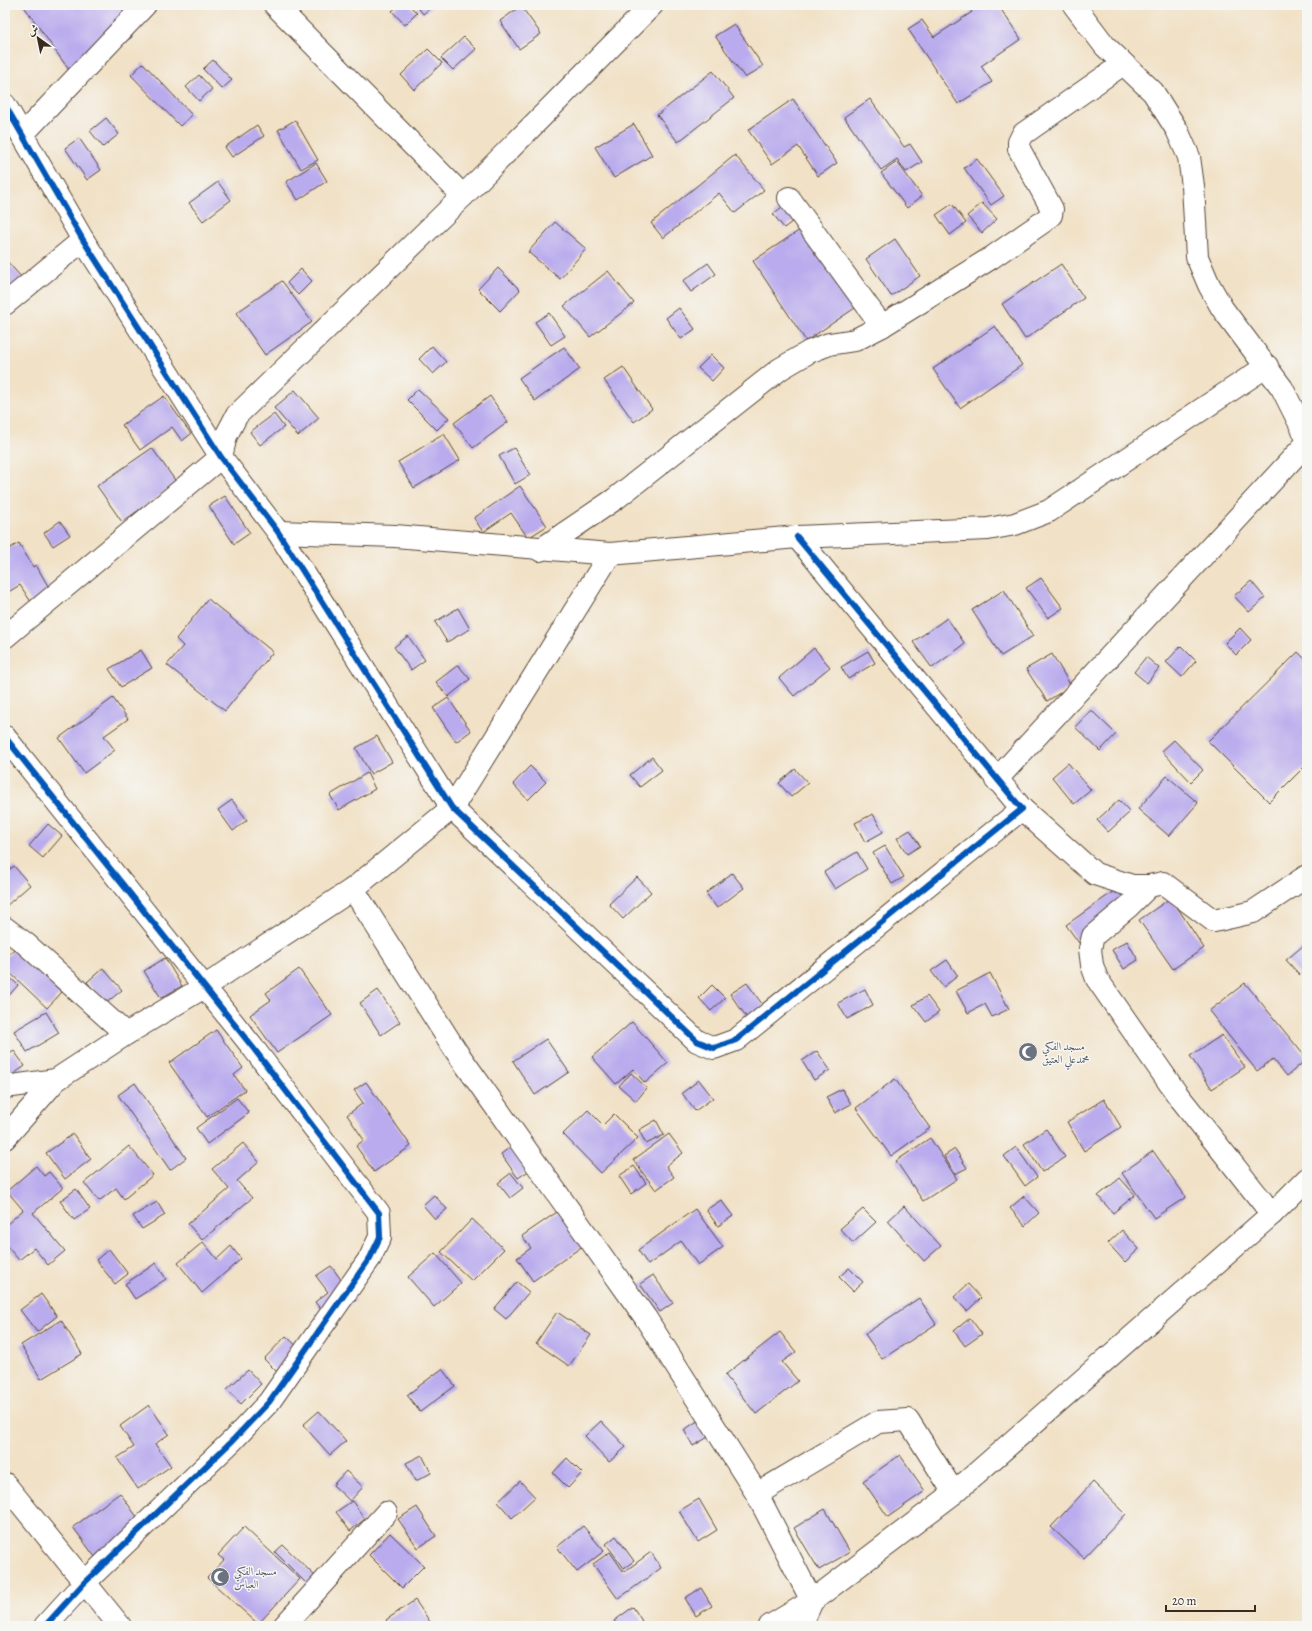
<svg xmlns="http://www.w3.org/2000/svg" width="1312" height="1631" font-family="Alegreya,Amiri,serif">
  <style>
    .building { fill: #b9abed }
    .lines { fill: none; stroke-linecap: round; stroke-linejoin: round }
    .minor-casing { stroke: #564537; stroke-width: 24 }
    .minor { stroke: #fff; stroke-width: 22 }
    .cycleway-casing { stroke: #f6f6f2; stroke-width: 8 }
    .cycleway { stroke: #0057b8; stroke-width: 6 }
    .labels { text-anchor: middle; stroke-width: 3; stroke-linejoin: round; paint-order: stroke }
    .worship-label { font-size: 11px; fill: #5b616d; stroke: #f6f6f2; text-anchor: start }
  </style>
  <rect width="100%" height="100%" fill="#f6f6f2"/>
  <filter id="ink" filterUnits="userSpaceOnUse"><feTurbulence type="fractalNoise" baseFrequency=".025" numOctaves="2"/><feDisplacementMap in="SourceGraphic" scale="8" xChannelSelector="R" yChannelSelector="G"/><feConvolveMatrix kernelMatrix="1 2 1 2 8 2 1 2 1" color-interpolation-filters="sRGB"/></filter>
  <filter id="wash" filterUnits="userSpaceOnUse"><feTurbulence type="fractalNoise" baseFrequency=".012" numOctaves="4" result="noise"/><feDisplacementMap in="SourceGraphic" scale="16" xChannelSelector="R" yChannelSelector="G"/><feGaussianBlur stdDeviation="0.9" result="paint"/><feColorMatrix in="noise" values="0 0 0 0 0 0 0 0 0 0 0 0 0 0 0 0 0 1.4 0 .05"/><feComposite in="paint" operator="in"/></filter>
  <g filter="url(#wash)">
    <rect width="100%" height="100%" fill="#f1e1c6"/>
    <g id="blocks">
      <!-- building -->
      <g class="building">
        <polygon points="23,5 125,5 137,22 127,30 132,37 74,77"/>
        <polygon points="399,5 409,5 417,13 405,25 392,11"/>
        <polygon points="416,5 434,5 423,14"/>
        <polygon points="966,5 998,5 1021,39 981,66 992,82 958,104 908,29 922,20 934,37 972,12"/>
        <polygon points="521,6 541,34 519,49 500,21"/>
        <polygon points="734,24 763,66 745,78 715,36"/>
        <polygon points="464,37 476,49 453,70 441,58"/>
        <polygon points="428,49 442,63 414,90 401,75"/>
        <polygon points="213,60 232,80 222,89 203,69"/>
        <polygon points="143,63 192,115 180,126 131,75"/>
        <polygon points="713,71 734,98 678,142 657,115"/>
        <polygon points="199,75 212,89 199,101 186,87"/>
        <polygon points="793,99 837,163 818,176 798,146 772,164 748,130"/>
        <polygon points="870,99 904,147 910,144 922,162 906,172 897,159 881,170 844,117"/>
        <polygon points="106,118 119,134 103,147 90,131"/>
        <polygon points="295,120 318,160 301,169 278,130"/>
        <polygon points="634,124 652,155 614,178 595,147"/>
        <polygon points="257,125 264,136 232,157 225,147"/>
        <polygon points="79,138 101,170 87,180 65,148"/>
        <polygon points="735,155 764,190 735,213 719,193 663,238 651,223"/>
        <polygon points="977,159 1004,196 991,205 964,168"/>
        <polygon points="897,162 922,196 907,208 881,173"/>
        <polygon points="316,163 327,181 298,200 286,182"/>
        <polygon points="218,182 231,200 203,221 189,203"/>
        <polygon points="982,203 997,219 982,233 967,216"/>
        <polygon points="786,204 797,218 784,228 773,214"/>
        <polygon points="952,204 966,223 950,235 936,215"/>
        <polygon points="555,222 586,249 560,279 528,252"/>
        <polygon points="803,228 855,308 806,341 753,261"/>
        <polygon points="895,239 920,276 891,296 866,259"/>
        <polygon points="5,259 23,279 5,291"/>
        <polygon points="708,263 716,274 691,292 683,281"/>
        <polygon points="1061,264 1084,298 1025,339 1002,304"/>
        <polygon points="498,268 520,290 500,311 478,289"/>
        <polygon points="301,269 312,281 298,295 287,283"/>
        <polygon points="608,271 634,303 590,337 564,306"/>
        <polygon points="282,281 312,322 265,355 236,313"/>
        <polygon points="679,308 695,329 681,339 666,318"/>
        <polygon points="549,313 565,336 551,345 535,322"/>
        <polygon points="995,326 1022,365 960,408 933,369"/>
        <polygon points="432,346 446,362 433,374 419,359"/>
        <polygon points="564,347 580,369 535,401 519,378"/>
        <polygon points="711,355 724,368 712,381 698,368"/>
        <polygon points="623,367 652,409 634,422 604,380"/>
        <polygon points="418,389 449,418 437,430 407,400"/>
        <polygon points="295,390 319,418 298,436 274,408"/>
        <polygon points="164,396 191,434 182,441 172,427 140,450 122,425"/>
        <polygon points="490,396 508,422 473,448 454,423"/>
        <polygon points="274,414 284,427 260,445 250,432"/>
        <polygon points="444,434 460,460 414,488 398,462"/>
        <polygon points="152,448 177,483 122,522 97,486"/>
        <polygon points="514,448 530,475 515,484 499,456"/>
        <polygon points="520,486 547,526 528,538 511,513 483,532 474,518"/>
        <polygon points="225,496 250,533 234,544 209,506"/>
        <polygon points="60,521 70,535 53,546 44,533"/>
        <polygon points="19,543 33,567 36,565 52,593 33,605 20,585 5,594 5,551"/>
        <polygon points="1041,578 1063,608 1048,618 1026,588"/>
        <polygon points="1251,581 1265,598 1249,612 1234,596"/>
        <polygon points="1004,590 1033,636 1001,656 972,610"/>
        <polygon points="208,599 273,652 225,711 167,665 183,646 176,639"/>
        <polygon points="458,608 470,629 447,642 435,622"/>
        <polygon points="947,618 965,644 932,668 913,642"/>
        <polygon points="1240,628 1251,640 1236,655 1225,643"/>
        <polygon points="408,636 425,660 411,670 394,647"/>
        <polygon points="1181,646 1196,661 1182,677 1166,662"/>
        <polygon points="814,648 830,667 794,696 779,678"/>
        <polygon points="141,650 152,668 121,687 109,669"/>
        <polygon points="868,651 875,663 848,679 841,667"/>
        <polygon points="1298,652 1307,661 1307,764 1269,802 1208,741"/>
        <polygon points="1052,654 1071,686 1047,701 1026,669"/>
        <polygon points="1146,657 1159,668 1147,683 1134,672"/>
        <polygon points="458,665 470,679 448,697 436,682"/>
        <polygon points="113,698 128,719 104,736 115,750 84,773 59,738"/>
        <polygon points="448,698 471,731 456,742 433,708"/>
        <polygon points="1091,710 1116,734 1100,751 1075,727"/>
        <polygon points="377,736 392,762 371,774 356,748"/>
        <polygon points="1174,740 1203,770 1191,782 1162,751"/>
        <polygon points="652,757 662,770 640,787 630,775"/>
        <polygon points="1068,763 1091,790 1074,804 1052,777"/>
        <polygon points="530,766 546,782 528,800 513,784"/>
        <polygon points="795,769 808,783 791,797 779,783"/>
        <polygon points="367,773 375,789 339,810 330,795"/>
        <polygon points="1167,776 1198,803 1169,836 1138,809"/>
        <polygon points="232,800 247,820 233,831 218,810"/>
        <polygon points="1119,800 1130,812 1108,832 1097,820"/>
        <polygon points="873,814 883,832 865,842 855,823"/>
        <polygon points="48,824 62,836 43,858 29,846"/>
        <polygon points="910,830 920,846 907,854 897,838"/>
        <polygon points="885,846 904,877 892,884 873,853"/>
        <polygon points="857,852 867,869 835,889 824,872"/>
        <polygon points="14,866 30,885 5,907 5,873"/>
        <polygon points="732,873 744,888 717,908 706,893"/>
        <polygon points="637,877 651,892 623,919 609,904"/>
        <polygon points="1117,889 1129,908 1079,943 1066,925"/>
        <polygon points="1171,898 1204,948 1173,969 1139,920"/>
        <polygon points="1127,941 1138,960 1124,969 1112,950"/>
        <polygon points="1304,945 1307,948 1307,969 1300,975 1286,960"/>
        <polygon points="15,948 62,992 47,1008 5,968 5,959"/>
        <polygon points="165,958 182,986 161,998 144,971"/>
        <polygon points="947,960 958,976 943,987 931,971"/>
        <polygon points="103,968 122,990 105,1004 87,982"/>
        <polygon points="299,969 332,1015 277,1053 250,1015 271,1000 266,993"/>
        <polygon points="5,973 18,985 5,1000"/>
        <polygon points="990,973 1009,1009 992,1017 985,1004 968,1013 956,991"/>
        <polygon points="747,983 770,1015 753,1026 730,994"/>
        <polygon points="1245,983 1307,1059 1287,1076 1273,1059 1257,1071 1209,1011"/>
        <polygon points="712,985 725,998 711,1011 699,998"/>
        <polygon points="865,989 873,1005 847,1019 838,1003"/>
        <polygon points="378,990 400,1022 381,1035 360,1003"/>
        <polygon points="927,996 939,1012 926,1022 913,1005"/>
        <polygon points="46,1012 59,1033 27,1052 14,1031"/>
        <polygon points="632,1022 668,1063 645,1083 633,1069 616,1084 592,1057"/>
        <polygon points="216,1030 243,1068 234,1075 245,1090 207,1117 169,1063"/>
        <polygon points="1222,1035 1245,1067 1212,1089 1190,1056"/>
        <polygon points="546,1039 569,1072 535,1095 513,1061"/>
        <polygon points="14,1051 25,1066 5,1080 5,1057"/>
        <polygon points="817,1051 830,1070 814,1080 802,1061"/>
        <polygon points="631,1073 647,1088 636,1101 619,1086"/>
        <polygon points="895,1079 930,1128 891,1156 856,1108"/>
        <polygon points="699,1080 713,1098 695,1111 682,1093"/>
        <polygon points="366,1082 411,1146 374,1172 356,1146 364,1140 347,1115 363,1103 354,1090"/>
        <polygon points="135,1083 186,1158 170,1170 118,1095"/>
        <polygon points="842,1089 851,1104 835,1113 826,1097"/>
        <polygon points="237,1098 249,1113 207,1144 196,1128"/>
        <polygon points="1104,1099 1121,1127 1084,1151 1067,1122"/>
        <polygon points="588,1110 603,1125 614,1114 638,1138 601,1173 563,1134"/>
        <polygon points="656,1120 664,1135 646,1144 639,1130"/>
        <polygon points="1046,1129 1065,1157 1042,1172 1024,1144"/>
        <polygon points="73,1134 91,1159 65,1179 46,1153"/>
        <polygon points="669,1134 683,1153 666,1166 674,1177 656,1190 633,1160"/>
        <polygon points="930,1138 957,1179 923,1201 896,1161"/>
        <polygon points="243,1143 259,1162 237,1181 252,1198 202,1240 188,1224 229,1189 212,1169"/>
        <polygon points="516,1143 533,1168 518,1178 501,1154"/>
        <polygon points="129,1146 153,1175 124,1199 116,1188 99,1201 84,1183"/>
        <polygon points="1016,1147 1037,1177 1025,1186 1004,1156"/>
        <polygon points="955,1149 967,1168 955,1174 944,1156"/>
        <polygon points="1153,1151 1186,1197 1154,1218 1122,1173"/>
        <polygon points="36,1166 44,1176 49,1172 63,1188 33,1213 65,1251 48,1265 34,1248 19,1260 5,1244 5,1226 23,1210 7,1191"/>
        <polygon points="634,1166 646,1183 631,1194 619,1176"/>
        <polygon points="511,1173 523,1188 510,1198 498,1183"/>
        <polygon points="1120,1178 1135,1195 1113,1213 1098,1196"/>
        <polygon points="76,1189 90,1209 74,1220 60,1201"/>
        <polygon points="434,1195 447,1209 435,1219 423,1205"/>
        <polygon points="1024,1196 1039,1213 1025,1226 1010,1208"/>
        <polygon points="721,1200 733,1216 718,1226 706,1210"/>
        <polygon points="157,1202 165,1215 142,1229 133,1216"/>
        <polygon points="904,1206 941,1246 924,1261 888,1221"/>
        <polygon points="563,1208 587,1243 533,1281 517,1258 531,1248 522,1236"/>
        <polygon points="695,1209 723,1247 698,1265 681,1241 648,1265 638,1250"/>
        <polygon points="863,1209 876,1222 853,1243 840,1229"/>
        <polygon points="472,1219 504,1249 472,1281 441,1252"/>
        <polygon points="1122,1230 1139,1249 1125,1262 1108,1243"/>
        <polygon points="203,1242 217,1259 231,1246 241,1259 202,1293 178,1263"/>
        <polygon points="109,1249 128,1274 115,1284 96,1260"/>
        <polygon points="435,1253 461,1283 434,1307 408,1277"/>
        <polygon points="156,1263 166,1279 135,1299 125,1284"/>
        <polygon points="331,1266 356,1300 329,1320 315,1302 328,1292 316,1276"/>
        <polygon points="849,1268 863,1282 853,1291 839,1277"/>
        <polygon points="653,1275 673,1303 660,1312 640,1284"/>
        <polygon points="517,1282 529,1292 506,1319 494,1309"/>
        <polygon points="968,1284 981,1298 967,1311 954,1297"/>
        <polygon points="41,1294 57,1316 37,1332 20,1310"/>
        <polygon points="919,1298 936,1324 882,1359 865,1334"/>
        <polygon points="557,1312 591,1335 569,1366 536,1343"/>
        <polygon points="970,1318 982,1334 965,1346 954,1331"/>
        <polygon points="61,1320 82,1354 41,1379 21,1345"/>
        <polygon points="780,1332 796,1352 782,1362 798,1381 756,1414 725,1375"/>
        <polygon points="286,1336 301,1350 278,1373 264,1359"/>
        <polygon points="442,1369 455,1386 420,1412 407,1395"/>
        <polygon points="248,1370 261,1384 241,1404 227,1389"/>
        <polygon points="149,1405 169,1434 155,1444 171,1466 138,1489 117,1458 134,1447 120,1426"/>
        <polygon points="319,1411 346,1441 330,1455 303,1425"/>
        <polygon points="699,1420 710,1436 693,1446 684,1430"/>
        <polygon points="601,1421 626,1447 609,1462 585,1436"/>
        <polygon points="422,1455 431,1473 416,1481 406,1463"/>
        <polygon points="900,1455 925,1491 888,1517 863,1481"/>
        <polygon points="567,1458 582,1473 568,1488 553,1473"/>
        <polygon points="346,1471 363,1487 350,1501 333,1485"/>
        <polygon points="520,1481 535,1497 512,1518 498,1502"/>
        <polygon points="1093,1482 1126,1514 1084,1558 1051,1527"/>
        <polygon points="120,1493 142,1524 95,1557 73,1527"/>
        <polygon points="699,1499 717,1530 698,1542 679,1511"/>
        <polygon points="352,1501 365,1519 350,1531 336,1512"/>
        <polygon points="417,1507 436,1536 418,1548 398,1519"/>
        <polygon points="825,1509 850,1552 819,1570 794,1528"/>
        <polygon points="583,1526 604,1551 577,1572 557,1547"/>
        <polygon points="244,1527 300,1579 258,1624 207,1578 224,1560 218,1555"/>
        <polygon points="390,1533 424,1566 402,1588 369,1555"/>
        <polygon points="616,1536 634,1561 624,1568 606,1544"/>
        <polygon points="283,1545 319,1580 311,1588 275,1552"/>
        <polygon points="610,1552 624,1572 651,1552 661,1568 618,1599 593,1564"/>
        <polygon points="701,1588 712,1606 696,1616 685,1598"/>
        <polygon points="415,1600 433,1626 390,1626 386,1620"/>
        <polygon points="633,1607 642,1621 635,1626 618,1626 614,1621"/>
      </g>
    </g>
  </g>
  <g filter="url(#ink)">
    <use href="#blocks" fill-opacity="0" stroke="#564537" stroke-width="1"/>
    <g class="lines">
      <!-- minor casing -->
      <g class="minor-casing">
        <g id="minor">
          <polyline points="275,5 463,196"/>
          <polyline points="1074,5 1105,46 1153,92 1177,130 1189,157 1193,186 1197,257 1209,285 1222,308 1282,388 1307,438"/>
          <polyline points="5,105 83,240 221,457 278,532 452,808 697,1041 714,1048 736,1040 1022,809 797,537"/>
          <polyline points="22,135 145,5"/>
          <polyline points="789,198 882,326"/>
          <polyline points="5,304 83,240"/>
          <polyline points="278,532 395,536 610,554 797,537 988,529 1015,524 1049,511 1267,366"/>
          <polyline points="540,550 615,499 780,369 809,352 829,344 855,340 882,326 991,258 1043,222 1051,215 1052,209 1019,149 1019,142 1023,134 1123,64"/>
          <polyline points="5,637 221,457 226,436 237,415 463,196 652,5"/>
          <polyline points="5,737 254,1049 379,1213 380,1237 370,1258 269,1402 233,1440 84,1583 45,1626"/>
          <polyline points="996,780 1307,443"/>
          <polyline points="1022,809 1095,874 1132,886 1149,886 1129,906 1093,936 1090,949 1092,965 1097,979 1177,1094 1272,1214"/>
          <polyline points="1149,886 1163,883 1214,921 1253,912 1307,876"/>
          <polyline points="353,889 456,1051 645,1317 757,1494 812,1601 801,1626"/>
          <polyline points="5,928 26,944 126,1034"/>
          <polyline points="5,1087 56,1080"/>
          <polyline points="5,1138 56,1080 126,1034 204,987 353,889 452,808 610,554"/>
          <polyline points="5,1484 120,1626"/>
          <polyline points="757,1494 878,1422 908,1420 954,1493"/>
          <polyline points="284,1626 386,1513"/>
          <polyline points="770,1626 812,1601 954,1493 1272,1214 1307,1179"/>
        </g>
      </g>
      <!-- minor -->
      <use href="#minor" class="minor"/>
      <!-- cycleway casing -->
      <g class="cycleway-casing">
        <g id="cycleway">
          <polyline points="5,105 83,240 221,457 278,532 452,808 697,1041 714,1048 736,1040 1022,809 797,537"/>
          <polyline points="5,737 254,1049 379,1213 380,1237 370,1258 269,1402 233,1440 84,1583 45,1626"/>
        </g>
      </g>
      <!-- cycleway -->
      <use href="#cycleway" class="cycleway"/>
    </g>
  </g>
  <!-- icons -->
  <defs>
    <g id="mosque-disc" transform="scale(1)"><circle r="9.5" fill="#6b7280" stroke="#f6f6f2"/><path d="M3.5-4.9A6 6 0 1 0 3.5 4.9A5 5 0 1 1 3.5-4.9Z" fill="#fff"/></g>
  </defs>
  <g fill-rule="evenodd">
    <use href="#mosque-disc" x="1028" y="1052"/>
    <use href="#mosque-disc" x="220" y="1577"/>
  </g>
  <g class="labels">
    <!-- worship labels -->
    <g class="worship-label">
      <text x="1042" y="1050">مسجد الفكي<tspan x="1042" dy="13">محمدعلي العتيق</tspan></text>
      <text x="234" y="1575">مسجد الفكي<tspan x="234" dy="13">العباس</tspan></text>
    </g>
  </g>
  <!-- margin -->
  <rect width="1312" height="1631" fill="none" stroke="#f6f6f2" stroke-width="20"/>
  <!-- north arrow -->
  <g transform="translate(38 38) rotate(327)" stroke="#f6f6f2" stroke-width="3" paint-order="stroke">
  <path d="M0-3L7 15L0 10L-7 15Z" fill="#3b2a1e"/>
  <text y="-6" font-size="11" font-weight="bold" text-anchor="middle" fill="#3b2a1e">ش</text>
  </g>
  <!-- scale -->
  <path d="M1166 1605v6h89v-6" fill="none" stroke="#3b2a1e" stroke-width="2"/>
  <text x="1172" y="1605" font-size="12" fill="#3b2a1e" stroke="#f6f6f2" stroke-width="3" paint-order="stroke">20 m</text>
</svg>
